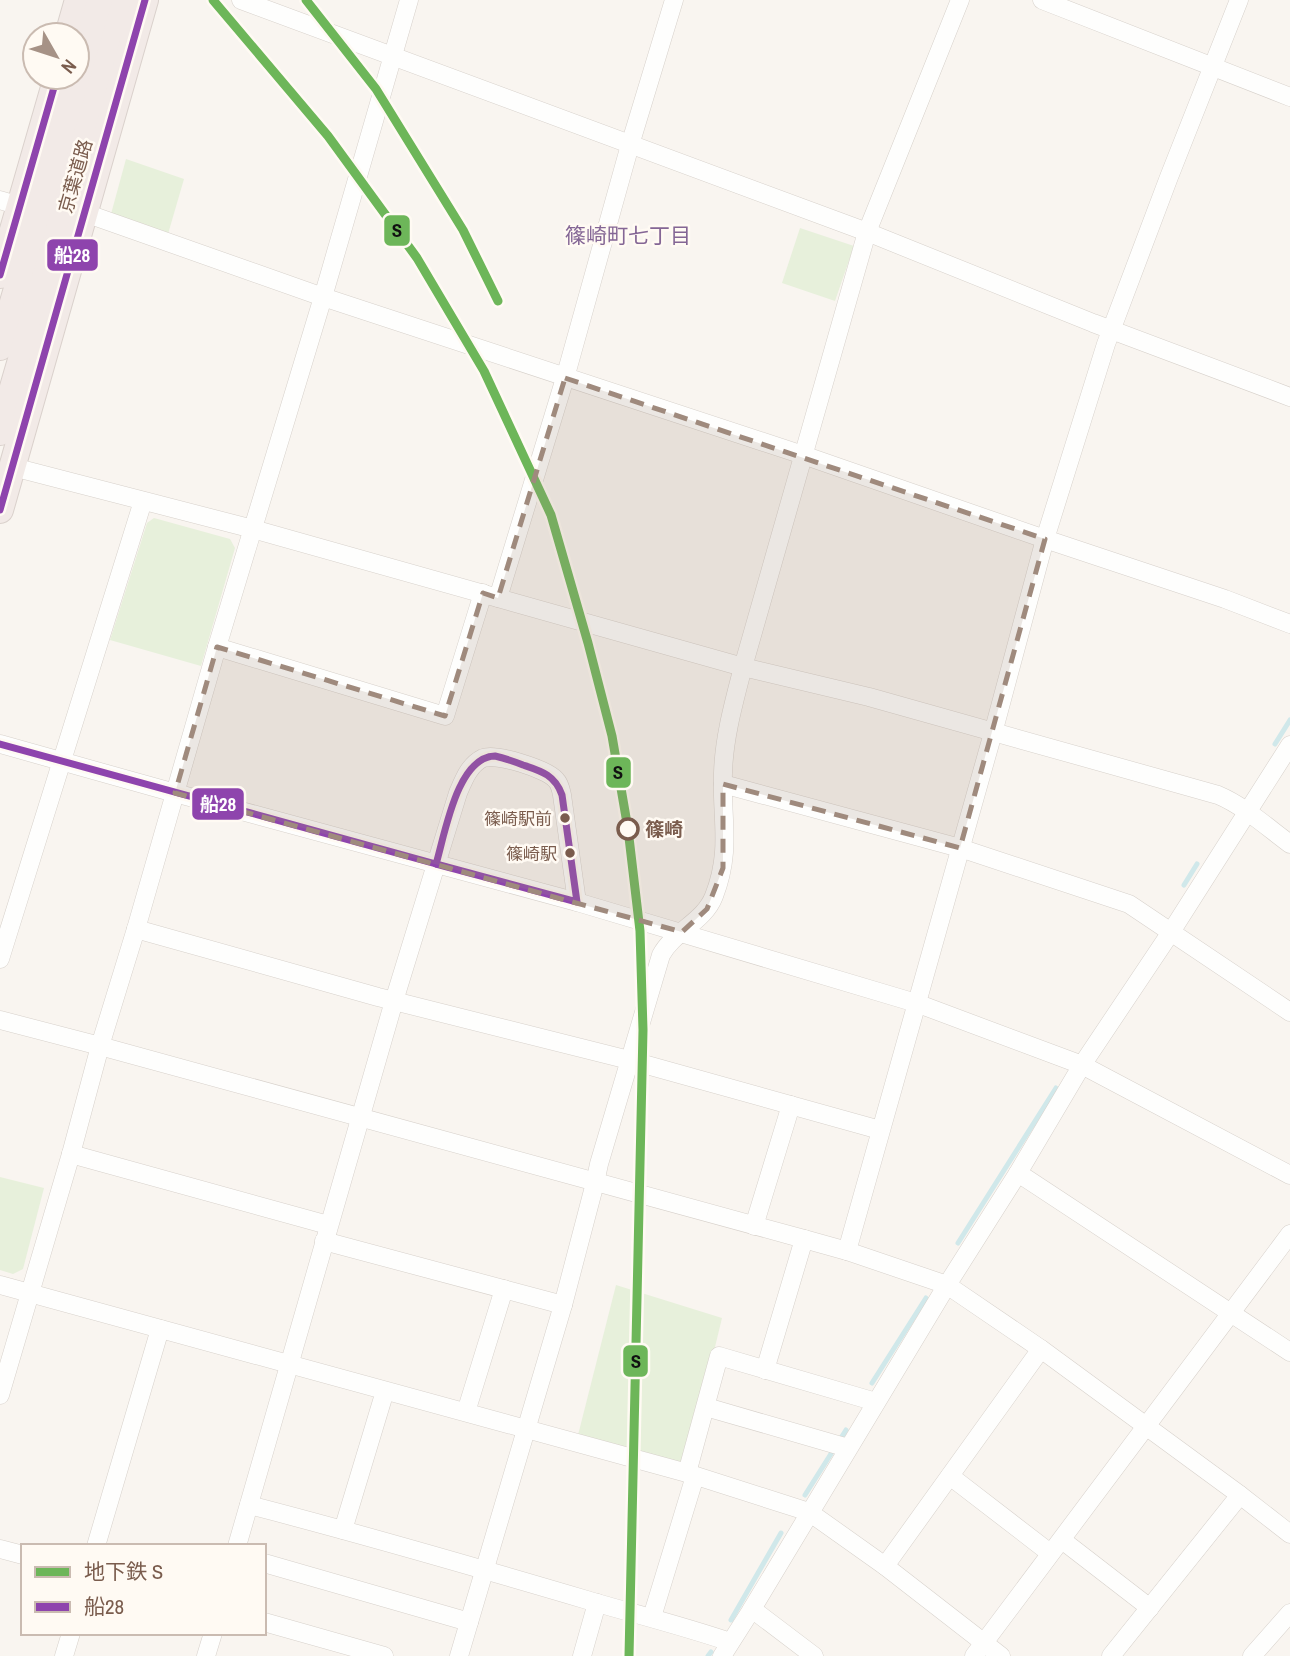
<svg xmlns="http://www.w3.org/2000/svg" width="1290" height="1656" font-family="'Archivo Narrow','Noto Sans JP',sans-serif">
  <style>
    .green { fill: #e7f0db }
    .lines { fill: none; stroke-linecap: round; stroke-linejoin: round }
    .stream { stroke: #d0e8ea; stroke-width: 5 }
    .minor-casing { stroke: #d7d1cb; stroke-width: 19 }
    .highway-casing { stroke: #dad1cc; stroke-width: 28 }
    .minor { stroke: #fefefd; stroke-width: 18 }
    .highway { stroke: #f2eae7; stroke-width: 26 }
    .bus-1-casing { stroke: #fffaf3; stroke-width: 12 }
    .bus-1 { stroke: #8e44ad; stroke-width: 7 }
    .metro-1-casing { stroke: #fffaf3; stroke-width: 14 }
    .metro-1 { stroke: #6db659; stroke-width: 9 }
    .marked { fill: #9f8a7d; fill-opacity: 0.2; stroke: #9f8a7d; stroke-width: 5; stroke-dasharray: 14 9; stroke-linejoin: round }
    .bus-dot { fill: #7a5c4d; stroke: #fffaf3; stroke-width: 2.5 }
    .stop-dot { fill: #fffaf3; stroke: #7a5c4d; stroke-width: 3.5 }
    .labels { text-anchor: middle; stroke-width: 5; stroke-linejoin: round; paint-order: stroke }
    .bus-label { font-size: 17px; fill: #7a5c4d; stroke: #fffaf3; text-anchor: end }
    .street-label { font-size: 19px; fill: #7a5c4d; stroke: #fffaf3 }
    .stop-label { font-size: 19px; font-weight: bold; fill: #7a5c4d; stroke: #fffaf3; text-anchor: start }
    .neighbourhood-label { font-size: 21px; fill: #846695; stroke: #fffaf3 }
    .line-badge { stroke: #fffaf3; stroke-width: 2.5 }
    .badge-label { font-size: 19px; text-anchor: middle; font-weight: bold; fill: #fff }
    .pale-badge-label { font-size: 19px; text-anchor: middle; font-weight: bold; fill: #111 }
  </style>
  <rect width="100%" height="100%" fill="#f9f5f0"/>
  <!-- green -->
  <g class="green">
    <polygon points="126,159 184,179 168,234 111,214"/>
    <polygon points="800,228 854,246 835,301 782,283"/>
    <polygon points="154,518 230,539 235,548 201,666 110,640 147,523"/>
    <polygon points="0,1177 44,1188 23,1269 13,1274 0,1270"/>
    <polygon points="616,1285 722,1318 686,1467 577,1439"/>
  </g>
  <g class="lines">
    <!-- stream -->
    <g class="stream">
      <polyline points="1275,744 1290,720"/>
      <polyline points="1184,885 1197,864"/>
      <polyline points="958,1243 1056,1088"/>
      <polyline points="872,1383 926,1298"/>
      <polyline points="805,1495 846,1430"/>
      <polyline points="731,1620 781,1533"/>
      <polyline points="708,1656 711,1652"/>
    </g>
    <!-- minor casing -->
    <g class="minor-casing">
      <g id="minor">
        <polyline points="241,0 867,232 1093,323 1290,397"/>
        <polyline points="1042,0 1290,97"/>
        <polyline points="0,200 20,206"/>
        <polyline points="85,213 323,297 803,455 1045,539 1225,599 1290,624"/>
        <path d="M13 467 253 529 743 667 869 697 1218 795C1244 806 1267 827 1290 844"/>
        <polyline points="498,598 565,378 630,145 674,0"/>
        <polyline points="217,647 445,716 483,593"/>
        <polyline points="0,744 175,793 577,902 916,1003 1082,1065 1290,1175"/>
        <polyline points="723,784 960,848 1129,904 1290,1012"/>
        <polyline points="136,929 378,997 629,1060 880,1130"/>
        <polyline points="0,959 143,501"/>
        <polyline points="0,1020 100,1046 804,1239 847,1251 947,1285 1041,1349 1240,1495 1290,1534"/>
        <polyline points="71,1154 328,1225"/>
        <polyline points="1018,1173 1290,1352"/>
        <polyline points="754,1226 791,1105"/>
        <polyline points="324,1241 563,1305"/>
        <polyline points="847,1251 993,733 1045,539 1106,344 1169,177 1239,0"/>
        <polyline points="0,1285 687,1473 809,1512 885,1566 1001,1656"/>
        <polyline points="765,1370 804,1239"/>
        <polyline points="0,1395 71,1154 100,1046 136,929 217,647 323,297 409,0"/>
        <polyline points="706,1407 848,1448"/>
        <polyline points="466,1412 504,1289"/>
        <polyline points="687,1473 719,1356 876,1402"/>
        <polyline points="950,1476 1050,1553"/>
        <path d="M249 1505C362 1534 475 1567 587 1600 635 1614 683 1626 730 1642"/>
        <polyline points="343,1530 385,1391"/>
        <polyline points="1062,1540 1150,1608"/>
        <polyline points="96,1546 160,1329"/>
        <path d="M237 1546 394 1001 458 793C464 779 469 765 483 758 496 753 547 769 556 780 560 784 561 790 562 795L577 902"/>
        <polyline points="0,1549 23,1555"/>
        <polyline points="264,1563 469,1622"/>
        <polyline points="885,1566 1041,1349"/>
        <polyline points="752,1609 814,1656"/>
        <polyline points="652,1617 695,1476"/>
        <polyline points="264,1622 384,1656"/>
        <polyline points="64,1656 71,1633"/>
        <polyline points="206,1656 213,1633"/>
        <path d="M459 1656 563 1305 595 1183 599 1164 661 955C674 931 704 922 714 896 732 850 721 818 723 773 724 737 734 702 743 667L867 232 960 0"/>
        <polyline points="582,1656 597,1603"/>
        <polyline points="722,1656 752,1609 947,1285 1018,1173 1082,1065 1171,932 1290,745"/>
        <polyline points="974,1656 1290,1234"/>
        <polyline points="1111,1656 1240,1495"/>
        <polyline points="1252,1656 1290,1613"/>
      </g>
    </g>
    <!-- highway casing -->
    <g class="highway-casing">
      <g id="highway">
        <polyline points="68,35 78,0"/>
        <polyline points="0,275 57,77"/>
        <polyline points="0,347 101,0"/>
        <polyline points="0,432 126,0"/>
        <polyline points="0,510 145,0"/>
      </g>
    </g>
    <!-- minor -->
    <use href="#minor" class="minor"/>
    <!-- highway -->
    <use href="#highway" class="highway"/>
    <!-- bus-1 casing -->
    <g class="bus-1-casing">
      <g id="bus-1">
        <polyline points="0,275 57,77"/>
        <polyline points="0,510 145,0"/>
        <polyline points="0,744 436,864"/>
        <path d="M495 756C504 758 513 761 523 765 541 771 555 775 562 795L577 902 436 864C445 834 457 757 495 756Z"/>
      </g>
    </g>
    <!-- bus-1 -->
    <use href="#bus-1" class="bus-1"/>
    <!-- metro-1 casing -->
    <g class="metro-1-casing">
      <g id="metro-1">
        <polyline points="213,0 328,136 417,258 484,371 551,515 588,643 612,736 628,829 640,931 643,1030 629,1656"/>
        <polyline points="306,0 376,89 463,230 498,301"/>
      </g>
    </g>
    <!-- metro-1 -->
    <use href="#metro-1" class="metro-1"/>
  </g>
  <!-- marked area -->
  <path class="marked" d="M565 378 1045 539 960 848 723 784V868L707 909 682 932 175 793 217 647 445 716 483 593 498 598Z"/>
  <!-- markers -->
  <g class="bus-dot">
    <circle cx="565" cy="818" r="6"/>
    <circle cx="570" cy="853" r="6"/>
  </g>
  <circle class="stop-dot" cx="628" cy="829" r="10"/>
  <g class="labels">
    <!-- bus labels -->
    <g class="bus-label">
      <text x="552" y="825">篠崎駅前</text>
      <text x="557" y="860">篠崎駅</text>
    </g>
    <!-- street labels -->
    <g class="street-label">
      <text transform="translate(75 176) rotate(-74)" y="7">京葉道路</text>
    </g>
    <!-- stop labels -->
    <g class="stop-label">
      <text x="645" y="836">篠崎</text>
    </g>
    <!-- neighbourhood labels -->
    <g class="neighbourhood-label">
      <text x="628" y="243">篠崎町七丁目</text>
    </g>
  </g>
  <g class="line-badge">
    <rect x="383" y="214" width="28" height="33" rx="7" fill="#6db659"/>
    <rect x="46" y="238" width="53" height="34" rx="7" fill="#8e44ad"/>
    <rect x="605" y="756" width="27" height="33" rx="7" fill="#6db659"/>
    <rect x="191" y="787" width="54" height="34" rx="7" fill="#8e44ad"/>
    <rect x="622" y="1344" width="27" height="34" rx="7" fill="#6db659"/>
  </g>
  <g class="badge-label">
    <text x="72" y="262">船28</text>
    <text x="218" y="811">船28</text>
  </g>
  <g class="pale-badge-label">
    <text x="397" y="237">S</text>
    <text x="618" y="779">S</text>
    <text x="636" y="1368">S</text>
  </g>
  <!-- legend -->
  <rect x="21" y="1544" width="245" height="91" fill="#fffaf3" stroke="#cabbb1" stroke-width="2"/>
  <rect x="35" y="1567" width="35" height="10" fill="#6db659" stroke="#cabbb1" stroke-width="2"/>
  <text x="84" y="1579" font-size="21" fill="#7a5c4d">地下鉄 S</text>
  <rect x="35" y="1602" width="35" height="10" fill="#8e44ad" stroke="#cabbb1" stroke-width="2"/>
  <text x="84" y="1614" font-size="21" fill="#7a5c4d">船28</text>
  <!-- north arrow -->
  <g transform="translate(56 56) rotate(129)"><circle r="33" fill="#fffaf3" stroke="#cabbb1" stroke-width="2"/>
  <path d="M0-5L12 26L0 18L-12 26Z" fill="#a69286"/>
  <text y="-10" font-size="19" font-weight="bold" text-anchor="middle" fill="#7a5c4d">N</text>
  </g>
</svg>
